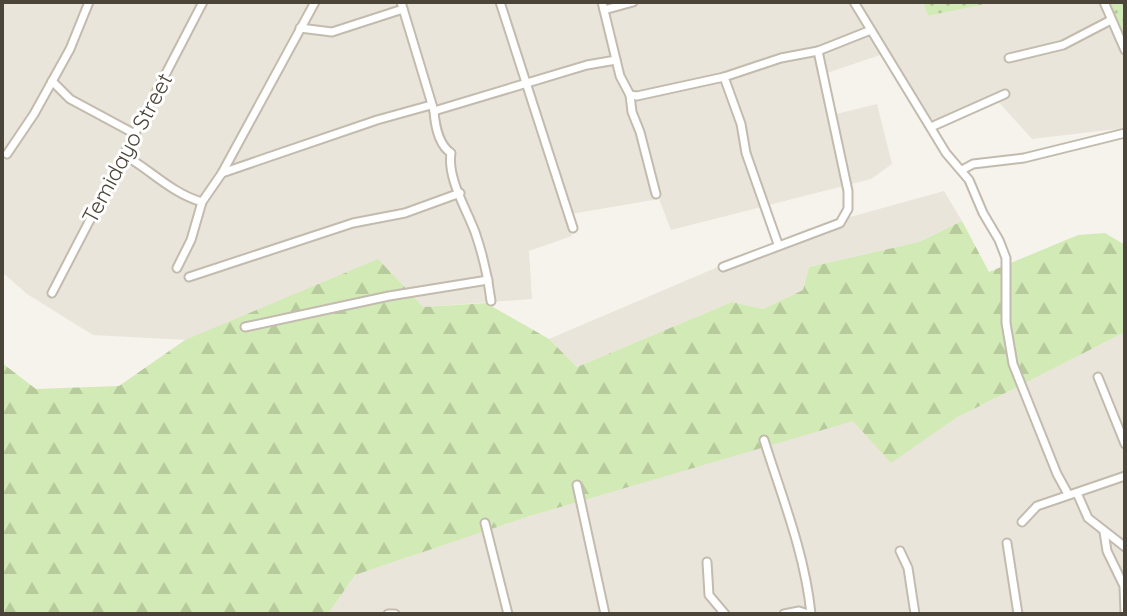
<svg xmlns="http://www.w3.org/2000/svg" width="1127" height="616" font-family="Quicksand,sans-serif">
  <style>
    .residential { fill: #eae5da }
    .grass { fill: url(#grass-dots) }
    .forest { fill: url(#forest-firs) }
    .lines { fill: none; stroke-linecap: round; stroke-linejoin: round }
    .street-casing { stroke: #c2bbae; stroke-width: 11 }
    .street { stroke: #fff; stroke-width: 7 }
    .labels { text-anchor: middle; stroke-width: 6; stroke-linejoin: round; paint-order: stroke }
    .street-label { font-size: 22px; fill: #4b4439; stroke: #fff }
  </style>
  <defs>
    <pattern id="grass-dots" width="8" height="8" patternUnits="userSpaceOnUse" patternTransform="scale(2)"><rect width="8" height="8" fill="#d2eab5"/><path d="M2 2h.1M6 6h.1" fill="none" stroke="#b6ca9c" stroke-width="1.8" stroke-linecap="round"/></pattern>
    <pattern id="forest-firs" width="22" height="20" patternUnits="userSpaceOnUse" patternTransform="scale(2)"><rect width="22" height="20" fill="#d2eab5"/><path d="M5 1l3.5 6h-7zM16 11l3.5 6h-7z" fill="#b6ca9c"/></pattern>
  </defs>
  <rect width="100%" height="100%" fill="#f6f3ec"/>
  <!-- residential -->
  <g class="residential">
    <polygon points="2,2 923,2 928,16 995,2 1108,2 1125,35 1125,128 1032,139 994,97 935,124 889,52 821,75 832,115 877,104 892,164 871,179 671,230 659,199 565,215 572,236 529,251 532,299 423,307 187,340 93,335 27,294 2,272"/>
    <polygon points="944,191 962,221 919,242 809,267 803,290 763,309 732,302 577,367 549,339 807,229"/>
    <polygon points="1125,332 1125,614 328,614 355,575 530,516 854,420 891,462 956,418"/>
  </g>
  <!-- grass -->
  <g class="grass">
    <polygon points="923,2 995,2 928,16"/>
    <polygon points="1108,2 1125,2 1125,35"/>
  </g>
  <!-- forest -->
  <polygon class="forest" points="962,221 989,272 1078,235 1105,233 1125,245 1125,332 956,418 891,463 853,421 530,516 355,575 328,614 2,614 2,363 36,389 119,386 185,340 378,259 423,307 486,303 549,339 577,367 732,302 763,309 803,290 809,267 919,242"/>
  <g class="lines">
    <!-- street casing -->
    <g class="street-casing">
      <g id="street">
        <polyline points="401,2 434,111 587,65 616,60"/>
        <polyline points="500,2 573,228"/>
        <polyline points="602,2 620,76 630,95 632,112 640,132 656,194"/>
        <polyline points="854,2 946,153 969,180 983,213 999,240 1006,258 1006,323 1013,364 1057,474 1068,494"/>
        <polyline points="1104,2 1125,50"/>
        <polyline points="604,10 633,2"/>
        <polyline points="300,28 332,32 403,9"/>
        <polyline points="1009,58 1063,45 1111,20"/>
        <polyline points="724,77 741,124 746,153 778,244"/>
        <polyline points="52,81 70,99 135,134"/>
        <polyline points="630,95 637,96 724,77 781,58 818,51 871,30"/>
        <path d="M434 111C435 125 439 145 451 153 447 178 466 208 475 232 483 255 488 277 491 301"/>
        <polyline points="931,127 1005,94"/>
        <polyline points="7,154 34,114 70,49 89,2"/>
        <path d="M124 155C151 170 171 193 202 202"/>
        <polyline points="962,170 973,164 1024,158 1125,133"/>
        <polyline points="222,173 315,2"/>
        <polyline points="723,267 840,223 848,209 848,191 818,51"/>
        <polyline points="177,268 191,240 202,202 222,173 377,120 431,105"/>
        <polyline points="189,277 353,223 405,213 460,193"/>
        <polyline points="52,293 203,2"/>
        <polyline points="245,327 389,296 488,280"/>
        <polyline points="1098,377 1125,444"/>
        <path d="M764 440C782 497 805 554 811 614"/>
        <polyline points="577,485 605,614"/>
        <polyline points="1077,493 1088,518 1125,547"/>
        <polyline points="1022,522 1037,506 1125,476"/>
        <polyline points="485,523 508,614"/>
        <polyline points="1104,532 1107,551 1124,586 1125,613"/>
        <polyline points="1007,543 1018,614"/>
        <polyline points="900,551 908,568 915,614"/>
        <polyline points="707,562 709,595 725,614"/>
        <polyline points="388,614 395,614"/>
        <polyline points="784,614 799,611 808,614"/>
      </g>
    </g>
    <!-- street -->
    <use href="#street" class="street"/>
  </g>
  <g class="labels">
    <!-- street labels -->
    <g class="street-label">
      <text transform="translate(127 148) rotate(-62)" y="8">Temidayo Street</text>
    </g>
  </g>
  <!-- border -->
  <rect width="1127" height="616" fill="none" stroke="#4b4439" stroke-width="8"/>
</svg>
